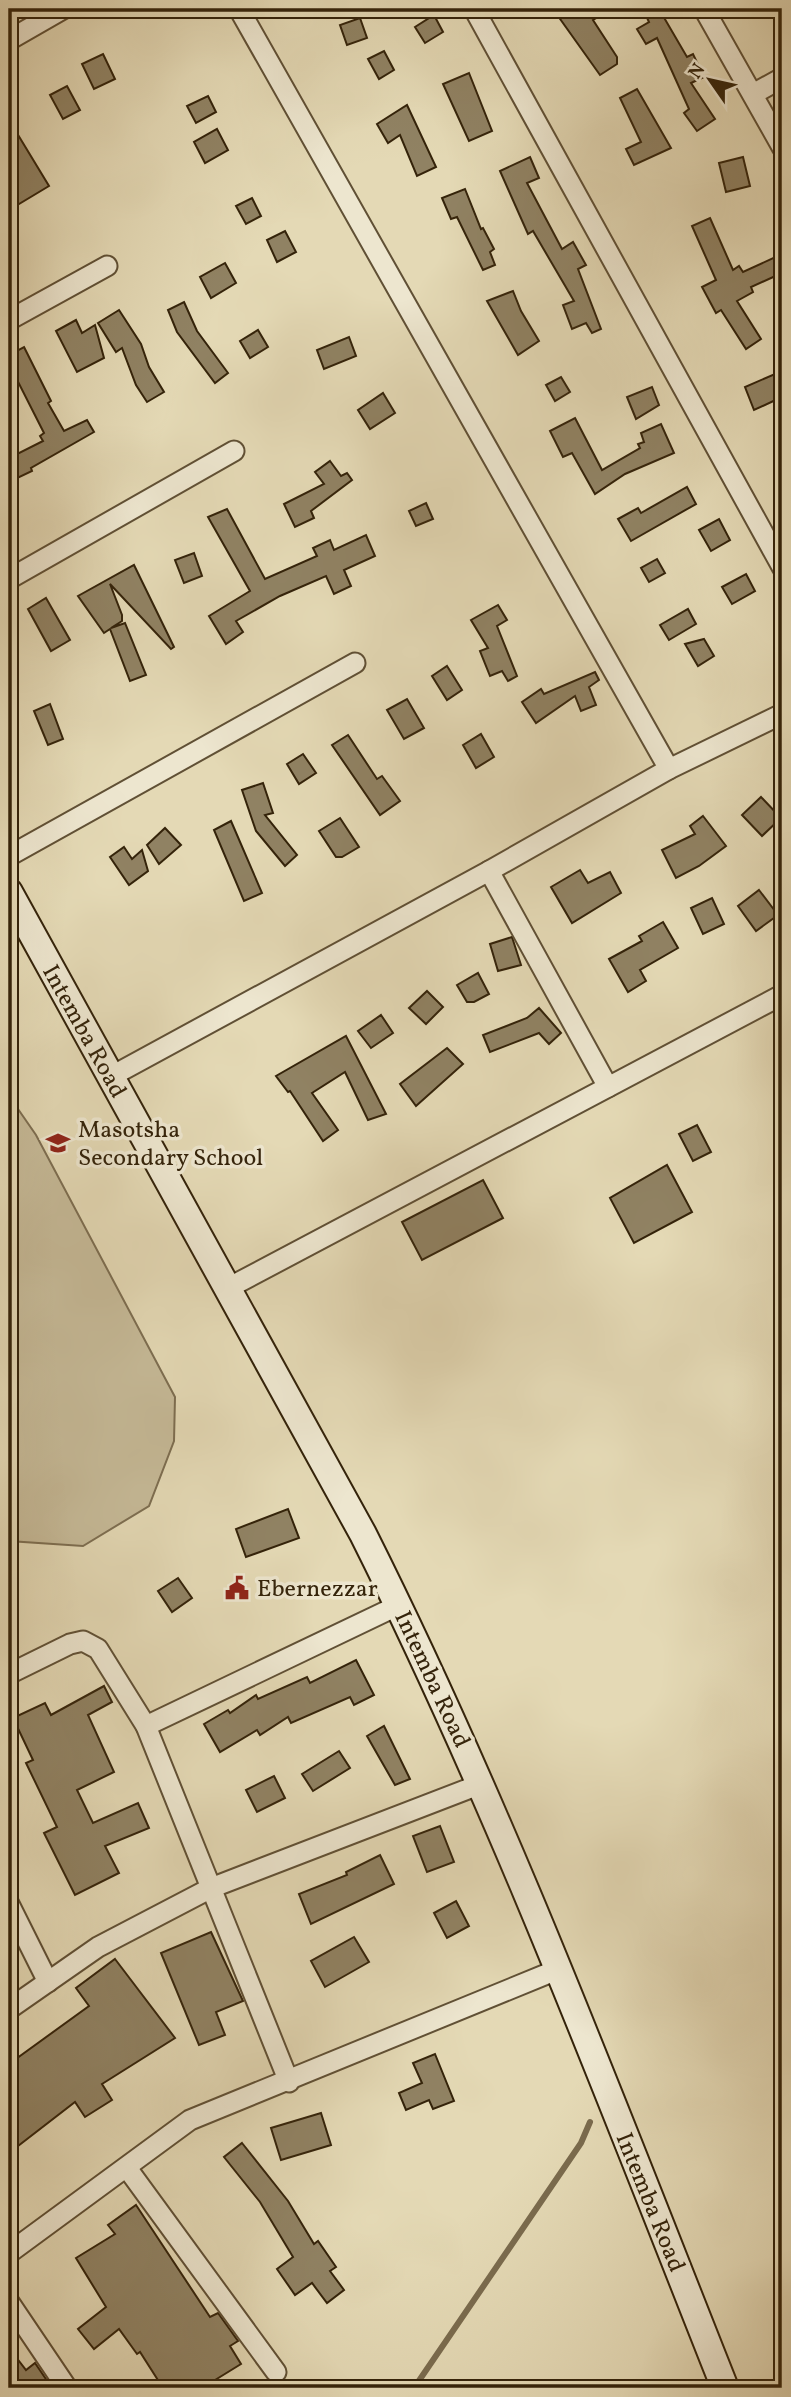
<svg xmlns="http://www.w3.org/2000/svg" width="791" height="2397" font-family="Vollkorn,serif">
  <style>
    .green { fill: #c6ba98; stroke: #7d6e51; stroke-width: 2 }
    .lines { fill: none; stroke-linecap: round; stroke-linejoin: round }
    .stream { stroke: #7a6b4e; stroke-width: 6 }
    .building { fill: #908263; stroke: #34230a; stroke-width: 2 }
    .street-casing { stroke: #605035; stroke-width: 23 }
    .secondary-casing { stroke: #34230a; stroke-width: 30 }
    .street { stroke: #ede6cf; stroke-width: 19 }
    .secondary { stroke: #ede6cf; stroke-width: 26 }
    .labels { text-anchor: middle; stroke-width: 7; stroke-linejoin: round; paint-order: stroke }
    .street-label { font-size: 24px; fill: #34230a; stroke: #ede6cf }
    .poi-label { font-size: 24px; fill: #34230a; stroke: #ede6cf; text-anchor: start }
  </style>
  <rect width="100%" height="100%" fill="#e4d9b5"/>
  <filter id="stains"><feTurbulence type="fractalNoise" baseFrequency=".00286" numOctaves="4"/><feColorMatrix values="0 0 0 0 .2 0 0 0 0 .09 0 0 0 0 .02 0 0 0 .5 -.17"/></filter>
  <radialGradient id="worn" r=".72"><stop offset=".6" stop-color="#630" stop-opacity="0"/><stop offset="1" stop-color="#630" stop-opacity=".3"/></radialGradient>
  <!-- green -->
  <polygon class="green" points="9,1096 36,1135 175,1397 174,1441 149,1506 83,1546 9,1541"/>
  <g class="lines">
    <!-- stream -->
    <polyline class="stream" points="414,2388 581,2143 590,2122"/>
  </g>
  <!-- building -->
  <g class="building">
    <polygon points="553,9 612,9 593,20 617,57 617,64 600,75"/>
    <polygon points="643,9 659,9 687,57 693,54 704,77 691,83 715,119 697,131 684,113 689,109 657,38 646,44 637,29 649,22"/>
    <polygon points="434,15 443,32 425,43 415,27"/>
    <polygon points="360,18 367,38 347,45 340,25"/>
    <polygon points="384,51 394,70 379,79 368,59"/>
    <polygon points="103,54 115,79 94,89 82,64"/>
    <polygon points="469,73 492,131 469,141 443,84"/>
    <polygon points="67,86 80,110 63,119 50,95"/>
    <polygon points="637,89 671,148 634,165 626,149 641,142 620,98"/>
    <polygon points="208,96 216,112 196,123 187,106"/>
    <polygon points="407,105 436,167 417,176 400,135 388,143 377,124"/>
    <polygon points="9,120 49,186 9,210"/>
    <polygon points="217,129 228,150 205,163 194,142"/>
    <polygon points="530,157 539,178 527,183 562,249 573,242 586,265 578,269 601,329 592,333 586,323 572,329 563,305 574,301 533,231 528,234 500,171"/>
    <polygon points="743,157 750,186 726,192 719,163"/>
    <polygon points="465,189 481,229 483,228 494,249 490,252 495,265 483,270 457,217 451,219 442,198"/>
    <polygon points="252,198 261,216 246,224 236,206"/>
    <polygon points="710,218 733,270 739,266 743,272 782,254 782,273 751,287 753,292 737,301 761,339 746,349 721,310 716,313 702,287 716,280 692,226"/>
    <polygon points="285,231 296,252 277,262 267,240"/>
    <polygon points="225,263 236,283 211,298 200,277"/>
    <polygon points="513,291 521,311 539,341 518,355 487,301"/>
    <polygon points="184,302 197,331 228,373 215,383 177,332 168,310"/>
    <polygon points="119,310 141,344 149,367 164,392 147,402 136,385 122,348 116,352 98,323"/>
    <polygon points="76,320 82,333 95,325 104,358 77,372 56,331"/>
    <polygon points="258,330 268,347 250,358 240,341"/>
    <polygon points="349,337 356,356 324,369 317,350"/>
    <polygon points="24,347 51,401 48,403 64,431 87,420 94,432 31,468 32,471 9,482 9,458 43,441 40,436 44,433 9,364 9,355"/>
    <polygon points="782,371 782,397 754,410 745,387"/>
    <polygon points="561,377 570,392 555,401 546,385"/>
    <polygon points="652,387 659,405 636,419 627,397"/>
    <polygon points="383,393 395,413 370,429 358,410"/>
    <polygon points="575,418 602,470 640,448 638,444 644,442 641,433 661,424 674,453 625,474 595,494 572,453 563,457 550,431"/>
    <polygon points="330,461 341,476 347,473 352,480 311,511 314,518 295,527 284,504 324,484 315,472"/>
    <polygon points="687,487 696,504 631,541 618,519 638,508 641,513"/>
    <polygon points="426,503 433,519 416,526 409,511"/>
    <polygon points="227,509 265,579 317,556 313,548 330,540 334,550 366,535 375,556 344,570 351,586 334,594 326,576 280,596 236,621 243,632 226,644 209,616 250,591 208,517"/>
    <polygon points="719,519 730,540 711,551 699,530"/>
    <polygon points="194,553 202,576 184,583 175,560"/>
    <polygon points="657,559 665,573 649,582 641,568"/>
    <polygon points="134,565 174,647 171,649 110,584 122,615 122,621 111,628 125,623 146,675 130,681 110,629 104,633 78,596"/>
    <polygon points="746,574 755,591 732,604 722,587"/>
    <polygon points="46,598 70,640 51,651 28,609"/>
    <polygon points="498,605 507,620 497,626 517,676 508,681 502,671 490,676 480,651 488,648 471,620"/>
    <polygon points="688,609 696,624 669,640 660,625"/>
    <polygon points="704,639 714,656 698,666 685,644"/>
    <polygon points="447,666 462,690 447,700 432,676"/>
    <polygon points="595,672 599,680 589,687 596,705 581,711 575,696 536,723 522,702 541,689 544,694"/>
    <polygon points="407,699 424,728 404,739 387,710"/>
    <polygon points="50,704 63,739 48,745 34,711"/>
    <polygon points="481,734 494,757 476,768 463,745"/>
    <polygon points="348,735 377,779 382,776 400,801 380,815 332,745"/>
    <polygon points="303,754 316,773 299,784 287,764"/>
    <polygon points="263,783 273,813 265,815 297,855 285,866 256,831 242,790"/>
    <polygon points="761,797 781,818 762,836 742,815"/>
    <polygon points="703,816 726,846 699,866 676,878 662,850 695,834 690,826"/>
    <polygon points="340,818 359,847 342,857 336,857 319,831"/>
    <polygon points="231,821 262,893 244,901 214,830"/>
    <polygon points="165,828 181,845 159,864 147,845"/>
    <polygon points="124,847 132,859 142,850 148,871 129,885 110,857"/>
    <polygon points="580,870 588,883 610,872 621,893 572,923 551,887"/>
    <polygon points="759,890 778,915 756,931 738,906"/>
    <polygon points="712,898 724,924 703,934 691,908"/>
    <polygon points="663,922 678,948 640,970 646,981 628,992 609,959 642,941 639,936"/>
    <polygon points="512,937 521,965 498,971 490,944"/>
    <polygon points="478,973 489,994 474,1002 467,1002 457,985"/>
    <polygon points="427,991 443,1007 426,1024 409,1008"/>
    <polygon points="539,1008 561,1033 549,1044 539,1033 490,1052 483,1035 527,1018"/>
    <polygon points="381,1015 393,1033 371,1048 358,1031"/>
    <polygon points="346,1036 386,1114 368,1120 345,1072 312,1093 338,1130 323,1141 290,1091 288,1092 276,1076"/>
    <polygon points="447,1048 463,1064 416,1106 400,1084"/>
    <polygon points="697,1125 711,1152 693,1161 679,1134"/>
    <polygon points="667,1165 692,1212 634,1243 610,1198"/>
    <polygon points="483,1180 503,1218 422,1260 402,1222"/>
    <polygon points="288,1509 299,1538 246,1557 236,1529"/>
    <polygon points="178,1578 192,1598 172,1612 158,1591"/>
    <polygon points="356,1660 374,1695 354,1705 350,1697 291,1723 288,1717 260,1735 257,1730 220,1752 204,1724 228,1710 230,1713 256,1695 258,1699 307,1677 310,1683"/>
    <polygon points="104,1686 112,1702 88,1715 114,1772 77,1790 93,1823 138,1803 149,1828 105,1846 119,1873 75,1895 44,1833 57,1827 26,1763 33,1760 13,1718 45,1703 51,1715"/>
    <polygon points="384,1726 410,1779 395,1785 367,1736"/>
    <polygon points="339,1751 350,1768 313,1791 302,1774"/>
    <polygon points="274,1776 285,1798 257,1812 246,1790"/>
    <polygon points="440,1826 454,1862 427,1872 413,1836"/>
    <polygon points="380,1855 394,1884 311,1924 299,1894 347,1875 346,1872"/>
    <polygon points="456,1901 469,1926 447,1938 434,1913"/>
    <polygon points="211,1932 243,2001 216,2012 225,2035 199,2045 161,1953"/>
    <polygon points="354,1937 369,1962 325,1987 311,1961"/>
    <polygon points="115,1959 175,2038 102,2084 112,2100 85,2117 75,2102 9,2153 9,2064 89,2006 76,1988"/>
    <polygon points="435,2054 454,2101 433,2109 429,2100 406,2110 399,2093 422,2083 413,2063"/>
    <polygon points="321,2113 331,2145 281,2160 271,2128"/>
    <polygon points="242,2143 288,2201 314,2244 318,2241 336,2267 330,2271 344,2290 327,2303 312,2283 295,2295 277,2269 293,2257 260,2202 224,2157"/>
    <polygon points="136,2205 210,2317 218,2313 238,2341 230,2346 241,2364 202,2388 163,2388 140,2352 137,2354 119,2329 94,2349 78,2329 106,2307 76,2258 115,2234 108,2225"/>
    <polygon points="9,2348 26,2370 35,2363 52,2388 9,2388"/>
  </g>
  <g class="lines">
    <!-- street casing -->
    <g class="street-casing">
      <g id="street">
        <polyline points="239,9 669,769"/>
        <polyline points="474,9 782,567"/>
        <polyline points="704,9 782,147"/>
        <polyline points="9,40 63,9"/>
        <polyline points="753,94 782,78"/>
        <polyline points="9,320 107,266"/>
        <polyline points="9,579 234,451"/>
        <polyline points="9,856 355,663"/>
        <polyline points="489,871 608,1087"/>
        <polyline points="110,1077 489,871 669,769 782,714"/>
        <polyline points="228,1288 782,995"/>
        <polyline points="9,1674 70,1644 83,1641 98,1649 146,1726 289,2082"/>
        <polyline points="146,1726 399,1605"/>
        <polyline points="9,1904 48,1982"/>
        <polyline points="9,2009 98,1947 211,1888 481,1784"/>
        <polyline points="127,2168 276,2372"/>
        <polyline points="9,2253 190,2120 559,1969"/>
        <polyline points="9,2302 67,2388"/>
      </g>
    </g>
    <!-- secondary casing -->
    <g class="secondary-casing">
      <path id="secondary" d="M9 892 363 1534C502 1811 611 2101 725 2388"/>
    </g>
    <!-- street -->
    <use href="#street" class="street"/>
    <!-- secondary -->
    <use href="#secondary" class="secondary"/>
  </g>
  <!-- icons -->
  <defs>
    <g id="school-bare" transform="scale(1.89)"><path d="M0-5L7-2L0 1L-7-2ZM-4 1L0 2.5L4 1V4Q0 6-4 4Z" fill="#8f2418" stroke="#ede6cf" stroke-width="2.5" paint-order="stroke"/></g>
    <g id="civic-bare" transform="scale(1.89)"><path d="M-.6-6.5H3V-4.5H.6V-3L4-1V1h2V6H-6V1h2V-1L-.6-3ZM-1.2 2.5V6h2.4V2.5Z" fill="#8f2418" stroke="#ede6cf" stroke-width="2.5" paint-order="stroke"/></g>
  </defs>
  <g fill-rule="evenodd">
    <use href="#school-bare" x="58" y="1143"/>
    <use href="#civic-bare" x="237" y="1588"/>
  </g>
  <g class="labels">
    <!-- street labels -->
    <g class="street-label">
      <text transform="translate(85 1031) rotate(61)" y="8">Intemba Road</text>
      <text transform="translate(433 1679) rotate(65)" y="8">Intemba Road</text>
      <text transform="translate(651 2202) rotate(68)" y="8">Intemba Road</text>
    </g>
    <!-- poi labels -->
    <g class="poi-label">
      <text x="78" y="1137">Masotsha<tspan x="78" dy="28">Secondary School</tspan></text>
      <text x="257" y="1596">Ebernezzar</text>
    </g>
  </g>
  <!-- margin -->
  <rect width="791" height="2397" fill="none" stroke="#e4d9b5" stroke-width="35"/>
  <rect x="10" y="10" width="770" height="2376" fill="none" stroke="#34230a" stroke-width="3.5"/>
  <rect x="18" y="18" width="756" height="2362" fill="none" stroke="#34230a" stroke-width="2"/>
  <!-- north arrow -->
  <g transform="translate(710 80) rotate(304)" stroke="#ede6cf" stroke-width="5" paint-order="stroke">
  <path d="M0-5L12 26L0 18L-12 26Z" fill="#34230a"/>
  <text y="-10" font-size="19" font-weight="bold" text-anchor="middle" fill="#34230a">N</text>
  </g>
  <rect width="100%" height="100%" filter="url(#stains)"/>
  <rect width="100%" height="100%" fill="url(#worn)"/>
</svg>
